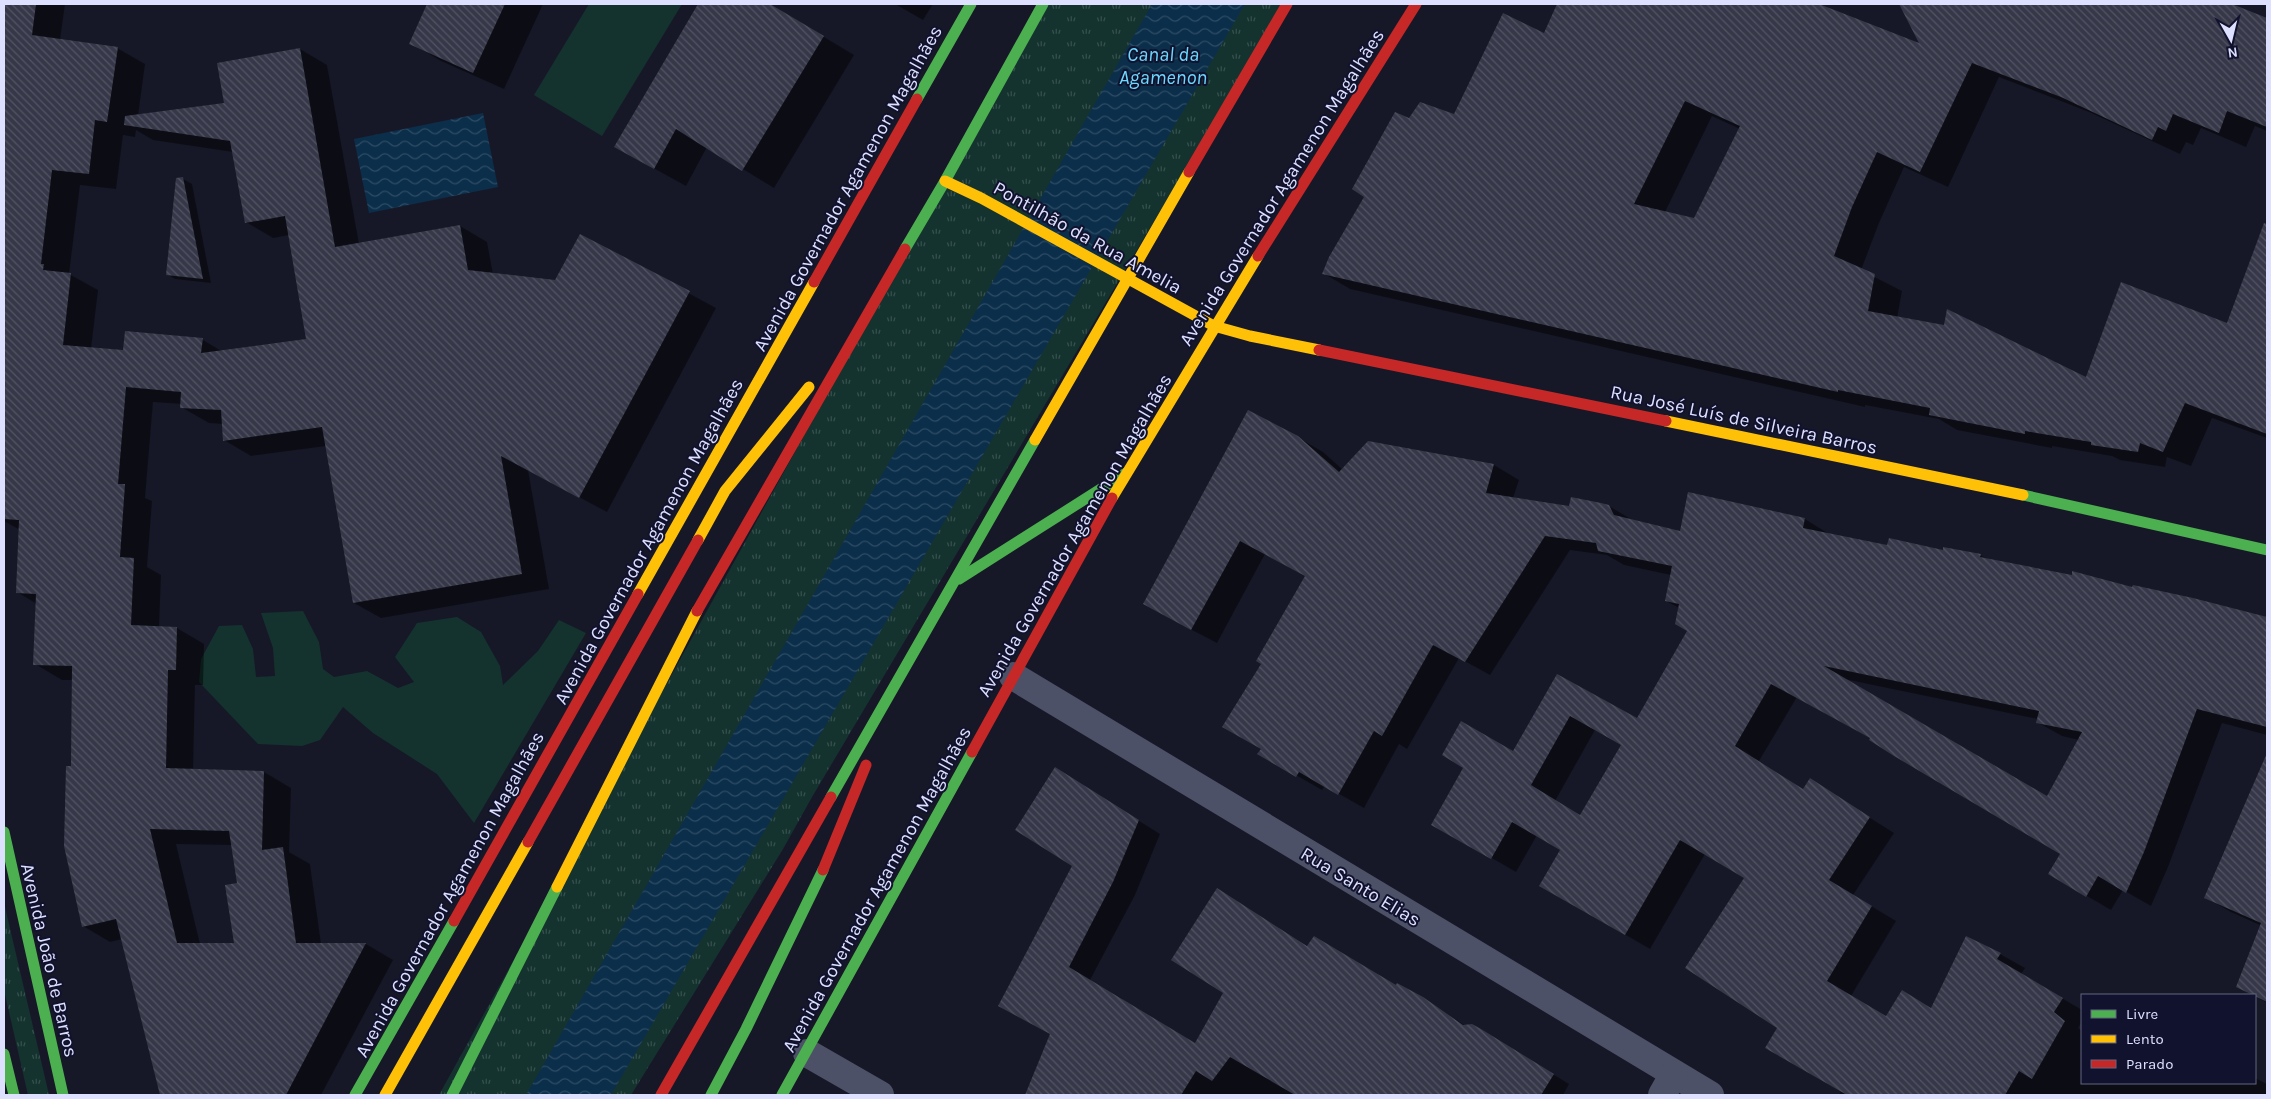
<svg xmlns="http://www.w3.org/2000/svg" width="2271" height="1099" font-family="Karla,sans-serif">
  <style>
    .grass { fill: #14332e }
    .park { fill: url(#park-tufts) }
    .water { fill: url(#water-waves) }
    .shadow { fill: #0007; fill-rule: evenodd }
    .building { fill: url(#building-back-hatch); fill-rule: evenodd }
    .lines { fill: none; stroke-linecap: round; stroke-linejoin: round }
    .street { stroke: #4d5167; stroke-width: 28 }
    .fast { stroke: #4caf50; stroke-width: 11 }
    .slow { stroke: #ffc107; stroke-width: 11 }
    .jam { stroke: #c62828; stroke-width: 11 }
    .labels { text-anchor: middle; stroke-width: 4; stroke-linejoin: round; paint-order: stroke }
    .street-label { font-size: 19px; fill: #dde0ff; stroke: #11122d }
    .water-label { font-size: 20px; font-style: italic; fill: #6bd8ff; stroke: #11122d }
  </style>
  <defs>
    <pattern id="park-tufts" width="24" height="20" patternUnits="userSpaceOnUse" patternTransform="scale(1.25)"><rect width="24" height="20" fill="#14332e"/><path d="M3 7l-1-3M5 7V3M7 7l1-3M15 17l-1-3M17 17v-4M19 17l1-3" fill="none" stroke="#36504d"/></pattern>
    <pattern id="water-waves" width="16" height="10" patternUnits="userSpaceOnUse" patternTransform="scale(1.25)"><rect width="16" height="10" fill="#0b2e4a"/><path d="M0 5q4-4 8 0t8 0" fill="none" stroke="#2e4c65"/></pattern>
    <pattern id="building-back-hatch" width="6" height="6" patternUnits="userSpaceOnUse" patternTransform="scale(1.25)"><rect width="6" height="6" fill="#363748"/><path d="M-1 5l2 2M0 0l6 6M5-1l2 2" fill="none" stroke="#535463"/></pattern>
  </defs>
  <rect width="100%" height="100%" fill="#171827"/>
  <!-- grass -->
  <g class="grass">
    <polygon points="589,4 682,4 602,136 534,95"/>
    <polygon points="303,611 319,642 323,669 334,677 367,671 398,688 414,682 395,657 417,623 457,617 481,632 500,666 503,685 538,651 559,620 586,633 474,823 437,774 373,733 343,707 320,740 302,746 258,744 199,682 201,659 219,626 242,625 253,649 256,677 275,676 273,648 261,613"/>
  </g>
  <!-- park -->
  <g class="park">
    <polygon points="1043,4 1283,4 812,797 783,849 631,1095 439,1095"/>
    <polygon points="4,903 49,1095 28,1095 4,990"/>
  </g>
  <!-- water -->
  <g class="water">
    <polygon points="1152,4 1245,4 611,1095 526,1095"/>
    <polygon points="483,113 498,187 369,213 354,139"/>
  </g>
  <!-- shadow -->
  <g class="shadow">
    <path d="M4 4H65L60 40 117 48 145 64 138 116 225 104 300 49 327 65 359 244 460 226 487 242 493 274 556 282 581 235 716 308 607 512 528 470 549 589 381 618 354 603 326 446 251 456 224 440 223 424 209 423 181 407 182 404 153 402 145 498 152 501 147 567 161 575 159 627 177 628 204 644 203 685H195L193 770 264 772 291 788 289 852 310 864 321 944H366L393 960 321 1095H161L122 939 110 942 83 926 64 841 122 823 73 680H62L35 664 37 604 17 592 20 530 4 521ZM136 130 153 140 233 152 246 222 273 238 289 235 308 340 223 352 203 340 124 352 91 349 98 290 69 274 80 185 116 189 123 135 135 137ZM176 844 233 845 238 884 236 944H200Z"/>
    <polygon points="429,4 543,4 504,89 441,61 411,43"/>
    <polygon points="699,4 769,4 854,55 774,188 707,147 686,186 615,147"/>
    <polygon points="895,4 933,4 923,20"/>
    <path d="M1558 4H1816L1922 45 1900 4H2228L2267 19V131L2255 126 2246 147 2201 128 2193 145 2186 142 2180 154 2089 112 1999 77 1948 187 1904 167 1879 223 1861 270 1902 291 1897 318 2086 379 2228 324 2263 231 2267 232V438L2212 418 2191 466 2167 457 2165 467 2120 460 2112 456 2052 446V448L1957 430 1939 419 1865 405V407L1350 289 1323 273 1410 120 1454 115 1545 35ZM1712 116 1740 129 1695 219 1665 212Z"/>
    <polygon points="183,179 192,184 211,283 175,279 167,274"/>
    <path d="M1297 437 1323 452 1342 469 1368 443 1494 465 1519 480 1513 498 1570 507 1609 506 1634 521 1681 532 1805 519 1829 534 1888 547 1980 555 1989 560 2221 606 2267 618V735L2222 723 2168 867 2151 906 2123 890 2111 910 2049 874 2061 854 1871 738 1797 697 1759 761 1804 790 1810 780 1894 833 1853 895 1896 921 1851 996 1887 1017 1903 991 1932 1009 2000 954 2025 968 2021 974 2082 1010V1021L2078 1028 2082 1031V1083H2255V1078L2267 1084V1095H1839L1841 1091 1779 1028 1746 877 1705 854 1650 949 1541 886 1562 850 1537 835 1516 872 1433 824 1514 753 1558 676 1637 720 1689 630 1679 608 1666 601 1671 575 1624 565 1607 555 1570 550 1490 675 1459 658 1407 749 1399 744 1364 808 1325 786 1322 790 1259 754 1263 748V663L1306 576 1265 554 1217 643 1169 618ZM1844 679 2038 719 2037 722 2062 736 2079 740 2047 797ZM1595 730 1623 745 1581 816 1555 801Z"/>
    <polygon points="1077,782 1160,834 1135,895 1090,980 1123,999 1121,1001 1195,1045 1224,993 1218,889 1309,947 1422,998 1466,1026 1504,1044 1569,1084 1563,1095 1026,1095 1051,1034 1074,865"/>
    <polygon points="2248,801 2267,809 2267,1003 2238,987 2262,926 2231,912 2206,898"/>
  </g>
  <!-- building -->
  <g class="building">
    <path d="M4 4H36L32 35 118 47 107 122 95 120 89 174 52 170 41 264H44L43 270 71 273 63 345 123 350 125 331 203 338 201 353 306 339 285 216 245 223 230 141 124 125 125 116 224 103 217 63 300 48 335 247 460 225 468 270 555 280 580 234 690 291 579 498 501 456 522 574 353 603 322 427 223 441 221 410 180 408 181 392 126 387 118 484H125L120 557 134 558 131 625 177 627 176 670H168L166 768 264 771 262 850 283 847 296 943H366L286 1095H160L116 919 82 927 64 846 66 766H71L72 666 33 665 36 594 16 593 19 520 4 519ZM150 829 229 831 237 883 225 885 234 943H177Z"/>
    <polygon points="427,4 505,4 473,73 409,44"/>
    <polygon points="698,4 770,4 824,36 742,171 676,129 654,169 614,147"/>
    <path d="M1557 4H1819L1919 43 1899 4H2232L2267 18V127L2227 111 2219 133 2173 114 2166 131 2158 127 2152 140 2061 97 1972 63 1920 172 1877 152 1852 207 1834 256 1875 274 1868 311 1944 325 1947 309 2086 377 2121 282 2227 323 2264 223 2267 224V434L2185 403 2163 452 2140 443 2138 452 2091 445V442L2025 431V434L1929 415 1930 408 1838 390V392L1322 274 1329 257 1364 197 1352 189 1395 112 1409 118 1420 102 1454 114 1503 13 1544 33ZM1685 101 1740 126 1694 218 1634 204Z"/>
    <polygon points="183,177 203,279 166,275 176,178"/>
    <path d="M1248 410 1298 436 1339 472 1368 441 1494 464 1486 493 1569 506 1571 497 1601 503 1609 505 1614 515 1680 531 1688 492 1805 518 1803 528 1887 545 1889 538 1943 550V547L1981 554 1980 557 2072 575V571L2132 587 2133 585 2193 598 2267 617V727L2197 709 2144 852 2126 893 2098 876 2086 897 2048 874 2060 854 1894 756 1869 740 1870 738 1771 684 1735 746 1803 789 1810 778 1870 817 1829 880 1872 906 1827 981 1886 1016 1902 990 1931 1008 1966 936 2001 953 1997 959 2063 998 2054 1012 2065 1021 2032 1079 2019 1071 2005 1095H1847L1765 1048 1777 1028 1685 968 1744 878 1680 840 1625 935 1539 886 1560 850 1512 822 1491 859 1431 825 1463 768 1442 755 1461 721 1513 751 1557 674 1637 718 1687 631 1675 624 1679 604 1665 601 1672 566 1598 551 1596 543 1545 536 1465 662 1433 645 1382 736 1374 731 1338 795 1299 772 1296 777 1257 754 1261 749 1222 727 1261 664 1256 661 1305 576 1240 541 1191 630 1143 604ZM1824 666 2039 711 2036 723 2082 732 2047 796ZM1570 716 1621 745 1580 815 1531 785Z"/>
    <polygon points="2267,753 2267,1002 2236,987 2261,923 2204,898"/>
    <polygon points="1055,767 1139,820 1113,882 1069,967 1195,1043 1223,993 1171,960 1217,888 1307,946 1314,936 1396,985 1397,983 1423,997 1463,1025 1472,1024 1481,1029 1554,1074 1541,1095 1295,1095 1230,1057 1212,1081 1196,1071 1181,1095 1025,1095 1050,1034 998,1006 1072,866 1015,830"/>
  </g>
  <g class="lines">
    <!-- street -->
    <g class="street">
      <polyline points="1013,676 1710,1095"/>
      <polyline points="807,1053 880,1095"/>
      <polyline points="1662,1095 1674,1074"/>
    </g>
    <!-- fast -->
    <g class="fast">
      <polyline points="917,99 971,4"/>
      <polyline points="905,249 945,181 1043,4"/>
      <polyline points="2023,495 2267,550"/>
      <polyline points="959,579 1126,473"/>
      <polyline points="831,797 1035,440"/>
      <polyline points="4,832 63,1095"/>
      <polyline points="4,1054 14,1095"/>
      <polyline points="355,1095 454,921"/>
      <polyline points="452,1095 557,887"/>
      <polyline points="711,1095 746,1029 823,870"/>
      <polyline points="782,1095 972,752"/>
    </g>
    <!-- slow -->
    <g class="slow">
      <polyline points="945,181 981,198 1214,326 1250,336 1319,350"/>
      <polyline points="1666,421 2023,495"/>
      <polyline points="1035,440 1189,172"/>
      <polyline points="1112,498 1258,256"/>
      <polyline points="698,540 725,491 809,387"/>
      <polyline points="638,594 814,282"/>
      <polyline points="557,887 697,611"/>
      <polyline points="385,1095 528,842"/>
    </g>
    <!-- jam -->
    <g class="jam">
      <polyline points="1189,172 1287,4"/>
      <polyline points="1258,256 1416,4"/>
      <polyline points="814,282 917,99"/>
      <polyline points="1319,350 1666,421"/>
      <polyline points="697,611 905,249"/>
      <polyline points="972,752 1112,498"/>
      <polyline points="528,842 698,540"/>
      <polyline points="823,870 866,765"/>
      <polyline points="454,921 638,594"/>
      <polyline points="661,1095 831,797"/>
    </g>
  </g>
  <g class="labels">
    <!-- street labels -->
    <g class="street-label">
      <text transform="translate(1281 187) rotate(-58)" y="7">Avenida Governador Agamenon Magalhães</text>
      <text transform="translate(847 188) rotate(-61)" y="7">Avenida Governador Agamenon Magalhães</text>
      <text transform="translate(1088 237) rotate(29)" y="7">Pontilhão da Rua Amelia</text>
      <text transform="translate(1744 419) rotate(12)" y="7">Rua José Luís de Silveira Barros</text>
      <text transform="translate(1074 535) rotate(-60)" y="7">Avenida Governador Agamenon Magalhães</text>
      <text transform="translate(648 541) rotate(-61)" y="7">Avenida Governador Agamenon Magalhães</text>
      <text transform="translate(1361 886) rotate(31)" y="7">Rua Santo Elias</text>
      <text transform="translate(876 889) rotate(-61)" y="7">Avenida Governador Agamenon Magalhães</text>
      <text transform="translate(449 894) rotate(-61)" y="7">Avenida Governador Agamenon Magalhães</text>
      <text transform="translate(50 960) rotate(77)" y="7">Avenida João de Barros</text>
    </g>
    <!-- water labels -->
    <g class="water-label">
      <text x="1163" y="61">Canal da<tspan x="1163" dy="23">Agamenon</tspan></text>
    </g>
  </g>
  <!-- border -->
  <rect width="2271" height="1099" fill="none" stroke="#dde0ff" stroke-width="10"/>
  <!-- legend -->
  <rect x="2081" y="994" width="175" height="90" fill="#11122d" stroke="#636481"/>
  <rect x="2091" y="1010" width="25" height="8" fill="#4caf50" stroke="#636481"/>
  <text x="2126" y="1019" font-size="15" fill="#dde0ff">Livre</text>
  <rect x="2091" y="1035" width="25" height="8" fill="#ffc107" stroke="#636481"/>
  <text x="2126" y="1044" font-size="15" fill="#dde0ff">Lento</text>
  <rect x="2091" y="1060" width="25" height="8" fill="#c62828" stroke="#636481"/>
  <text x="2126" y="1069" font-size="15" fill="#dde0ff">Parado</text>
  <!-- north arrow -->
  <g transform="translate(2231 40) rotate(172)" stroke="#11122d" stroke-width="4" paint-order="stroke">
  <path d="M0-4L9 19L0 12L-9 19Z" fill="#dde0ff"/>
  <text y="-8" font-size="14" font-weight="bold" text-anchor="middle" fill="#dde0ff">N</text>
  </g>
</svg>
